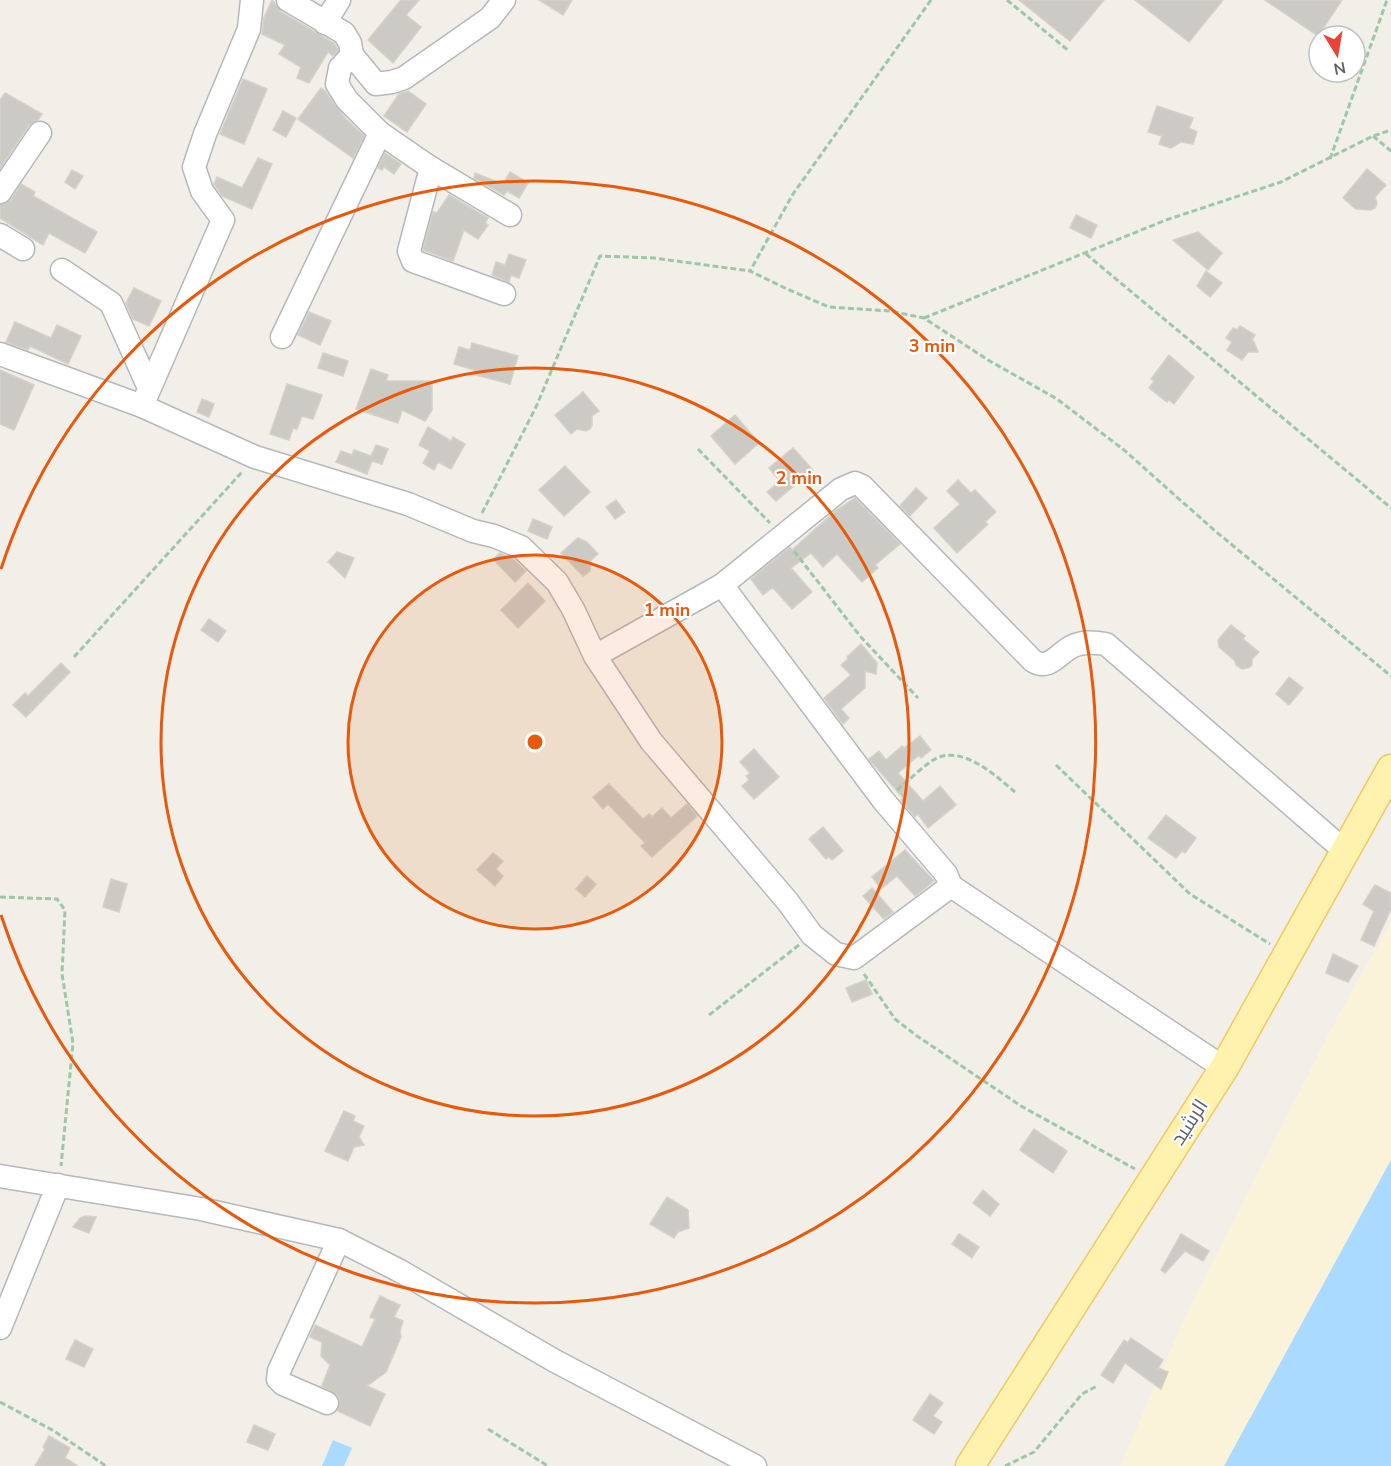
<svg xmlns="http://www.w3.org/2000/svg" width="1391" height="1466" font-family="'Nunito Sans',Cairo,sans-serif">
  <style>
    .sand { fill: #fbf3d9 }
    .water { fill: #aadaff }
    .building { fill: #cccac5; stroke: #d6d1c6; stroke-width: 1.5 }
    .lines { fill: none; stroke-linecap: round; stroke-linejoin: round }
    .minor-casing { stroke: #b5b8bc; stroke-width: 25 }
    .major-casing { stroke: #f2c960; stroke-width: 31 }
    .path { stroke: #9cc7a9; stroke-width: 3; stroke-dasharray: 6 3; stroke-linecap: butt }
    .minor { stroke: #fff; stroke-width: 22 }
    .major { stroke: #fff2af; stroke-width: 28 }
    .ring { fill: none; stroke: #e8590c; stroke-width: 3 }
    .labels { text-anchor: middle; stroke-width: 4.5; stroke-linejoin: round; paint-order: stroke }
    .street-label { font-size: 20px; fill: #5f6368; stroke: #fff }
    .centre { fill: #e8590c; stroke: #fff; stroke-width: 3 }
    .ring-label { font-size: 18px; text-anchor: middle; font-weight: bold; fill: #e8590c; stroke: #fff; stroke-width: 4.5; stroke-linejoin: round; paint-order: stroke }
  </style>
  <rect width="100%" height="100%" fill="#f1efe8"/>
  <!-- sand -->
  <polygon class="sand" points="1391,922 1391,1160 1224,1466 1120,1466 1188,1310 1339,1014"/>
  <!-- water -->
  <g class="water">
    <polygon points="1391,1160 1391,1466 1224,1466"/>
    <polygon points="333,1440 352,1448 344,1466 322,1466"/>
  </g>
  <!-- building -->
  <g class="building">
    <polygon points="272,0 281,12 334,43 337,48 338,51 333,56 328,52 309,83 297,78 301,67 279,54 285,45 262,34 264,18"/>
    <polygon points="401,0 419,0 406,15 421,27 393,63 368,40"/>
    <polygon points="539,0 572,0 563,15"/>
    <polygon points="1019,0 1104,0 1070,41"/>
    <polygon points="1135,0 1223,0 1189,42"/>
    <polygon points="1265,0 1342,0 1318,36"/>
    <polygon points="243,79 267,89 244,144 220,134"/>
    <polygon points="321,88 325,91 345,118 364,136 353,158 298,119"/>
    <polygon points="408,91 426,104 407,132 384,116 399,94"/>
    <polygon points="5,93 42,114 38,120 29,125 0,168 0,100"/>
    <polygon points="1157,106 1193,118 1189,128 1197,132 1193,144 1181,142 1171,148 1159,144 1162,136 1148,132"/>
    <polygon points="283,111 296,118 286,137 273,130"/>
    <polygon points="385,153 401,164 394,174 384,167 382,170 378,168"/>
    <polygon points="258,158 272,164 252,209 222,196 214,184 217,177 242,188"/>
    <polygon points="1367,169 1386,185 1375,197 1377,203 1375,208 1371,210 1356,209 1343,198"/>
    <polygon points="72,170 83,176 75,189 65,182"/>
    <polygon points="510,172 528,183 519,198 507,191 504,195 474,178 475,173 503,184"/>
    <polygon points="21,184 35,192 33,196 97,232 85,253 49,233 43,245 0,218 0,205 11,200"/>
    <polygon points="449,195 488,218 485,223 488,225 478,239 464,230 453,261 423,250 433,212 437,213"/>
    <polygon points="1076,215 1097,225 1091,238 1070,228"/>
    <polygon points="1198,232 1222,253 1208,270 1173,240"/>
    <polygon points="509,254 526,260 519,278 511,275 509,282 492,275 496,262 505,265"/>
    <polygon points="1206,271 1222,283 1210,297 1197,286"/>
    <polygon points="134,288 161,301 149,326 133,319 126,303"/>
    <polygon points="309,312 331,321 320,345 298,335"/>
    <polygon points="15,322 51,338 57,325 81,336 68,364 30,346 28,350 6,342"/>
    <polygon points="1240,326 1255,335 1252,340 1254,342 1258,352 1248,352 1242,360 1227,350 1232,342 1226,338 1233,328 1237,330"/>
    <polygon points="472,343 518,356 510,384 472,374 474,370 454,364 459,347 470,350"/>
    <polygon points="323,353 348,361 343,376 318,368"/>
    <polygon points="1169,355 1194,377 1174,404 1169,400 1167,402 1149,388 1154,381 1151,379"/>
    <polygon points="371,369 388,375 386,381 432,381 432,410 425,421 402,410 398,423 356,409"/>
    <polygon points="0,370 34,385 14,430 0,424"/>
    <polygon points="287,384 322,395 313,419 302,416 297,429 293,428 289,440 270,434"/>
    <polygon points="583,392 599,411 592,416 592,425 590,429 586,431 577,429 571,434 555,415"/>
    <polygon points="202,399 214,404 209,417 197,412"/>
    <polygon points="735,415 759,443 735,464 711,436"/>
    <polygon points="428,427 451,441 453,437 465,444 451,469 438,462 434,470 423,463 430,451 419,445"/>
    <polygon points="376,445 388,449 382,464 372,461 367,474 336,462 341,451 352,455 354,450 371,456"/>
    <polygon points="793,448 813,470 776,501 767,492 780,481 769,468"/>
    <polygon points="565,466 590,492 564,516 539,490"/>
    <polygon points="958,480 971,493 975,490 996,512 985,522 988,524 957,553 934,528 960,504 947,491"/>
    <polygon points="916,488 927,498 910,516 900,506"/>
    <polygon points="855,498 900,544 875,565 878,568 862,582 837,554 823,567 811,553 791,568 812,592 792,609 774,589 772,588 763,595 751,579 790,547 792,550 834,512"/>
    <polygon points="616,500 625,512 615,519 606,507"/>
    <polygon points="533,519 552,527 547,539 528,531"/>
    <polygon points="578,538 587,542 598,554 591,560 590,571 583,576 561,553"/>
    <polygon points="337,552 354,558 345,578 328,562"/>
    <polygon points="500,553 513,559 526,571 515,582 493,559"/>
    <polygon points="528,583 545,601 518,628 501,610"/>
    <polygon points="209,619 226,631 218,642 201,630"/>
    <polygon points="1231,625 1245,636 1243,639 1259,652 1252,659 1252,665 1248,668 1242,669 1236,665 1235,661 1219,647 1218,640"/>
    <polygon points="861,644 877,663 876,674 865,671 865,688 841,709 849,718 843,724 824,698 851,675 841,665 848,659 847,657"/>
    <polygon points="61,663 70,672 26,717 13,705 25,693 28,696"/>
    <polygon points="1289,677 1303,688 1289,705 1276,694"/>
    <polygon points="920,736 931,750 921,758 919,755 898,773 923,801 940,786 956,805 928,828 918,814 915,817 901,800 903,798 869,759 879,751 886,760 902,746 904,748"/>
    <polygon points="754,749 779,777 754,799 742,786 749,780 746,776 750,773 740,762"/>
    <polygon points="609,784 643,819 649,814 652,817 662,808 671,818 687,804 697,816 652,857 641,846 645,843 608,804 603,809 593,797"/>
    <polygon points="1166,815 1196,838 1185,853 1182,851 1176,858 1148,838"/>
    <polygon points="823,827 843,851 832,860 829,857 826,859 809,839"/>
    <polygon points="905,850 934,881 915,896 897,876 881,889 872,877"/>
    <polygon points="493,853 503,861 496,869 503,876 495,886 477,870"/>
    <polygon points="587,876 596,884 585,897 576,889"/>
    <polygon points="111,879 127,884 119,912 103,907"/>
    <polygon points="1375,885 1391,893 1391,909 1374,946 1361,940 1374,911 1363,904"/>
    <polygon points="872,888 893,912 884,919 863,896"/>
    <polygon points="1333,954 1358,966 1348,982 1326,973"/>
    <polygon points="866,980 872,994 852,1002 846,988"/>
    <polygon points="344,1111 355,1116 353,1121 364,1126 359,1137 364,1145 354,1147 348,1161 325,1151"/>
    <polygon points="1034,1129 1067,1151 1053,1173 1020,1150"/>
    <polygon points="983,1190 999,1204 990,1216 973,1203"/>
    <polygon points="667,1197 688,1210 689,1228 678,1232 674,1238 650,1224"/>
    <polygon points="85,1216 96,1217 89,1233 73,1227 80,1218"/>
    <polygon points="959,1234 979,1247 972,1258 952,1244"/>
    <polygon points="1181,1234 1209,1251 1203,1261 1185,1251 1165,1273 1161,1270"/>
    <polygon points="380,1296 400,1305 394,1317 403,1321 400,1331 401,1337 386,1372 367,1386 385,1394 370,1426 338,1411 340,1402 338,1395 322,1386 330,1365 321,1356 322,1342 310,1337 315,1325 362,1347 375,1319 370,1317"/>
    <polygon points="1131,1338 1163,1360 1158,1368 1168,1372 1161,1389 1125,1363 1113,1383 1101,1375 1124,1340 1128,1343"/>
    <polygon points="75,1340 93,1349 84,1367 66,1359"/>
    <polygon points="930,1394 943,1403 933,1416 942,1422 934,1434 913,1420"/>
    <polygon points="254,1425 275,1434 268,1450 247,1442"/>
    <polygon points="49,1436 70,1448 65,1458 78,1466 35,1466 45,1449 43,1447"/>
  </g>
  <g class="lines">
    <!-- minor casing -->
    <g class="minor-casing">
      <g id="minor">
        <polyline points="325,23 339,0"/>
        <polyline points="352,55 376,84 392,82 404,78 490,18 504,0"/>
        <polyline points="380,133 431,168 510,215"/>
        <polyline points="431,168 409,251 413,261 504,294"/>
        <polyline points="0,192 40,133"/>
        <polyline points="0,235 23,249"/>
        <polyline points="62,270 111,303 149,388"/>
        <polyline points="282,337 380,133 347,100 337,84 340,68 352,55 350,43 344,33 288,0"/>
        <polyline points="0,354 142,406 255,457 408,504 473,531 494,536 521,547 557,582 573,609 595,656 651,741 788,902 812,935 836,954 854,958 951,886"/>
        <polyline points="142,406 223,220 202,191 194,167 205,134 249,29 252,0"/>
        <polyline points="722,585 883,800 946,874 951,886 1224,1068"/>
        <path d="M595 656 722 585 841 489 855 483 862 486 1033 661C1049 671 1058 654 1071 647 1082 641 1094 642 1106 644L1346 852"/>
        <polyline points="0,1176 201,1209 339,1240 400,1271 555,1361 755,1466"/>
        <polyline points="0,1328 58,1185"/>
        <polyline points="327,1403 283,1384 278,1379 279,1371 339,1240"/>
      </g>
    </g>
    <!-- major casing -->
    <g class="major-casing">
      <polyline id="major" points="970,1466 1224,1068 1391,769"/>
    </g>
    <!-- path -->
    <g class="path">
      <polyline points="931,0 793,194 750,271 787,289 829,307 890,311 924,318 988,360 1057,399 1124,450 1214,530 1391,676"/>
      <polyline points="1007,0 1069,51"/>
      <polyline points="1373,136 1391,151"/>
      <polyline points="1330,159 1387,0"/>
      <polyline points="1086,254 1391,508"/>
      <polyline points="924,318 1166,220 1281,182 1373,136 1391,130"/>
      <polyline points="698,449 770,523"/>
      <polyline points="482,513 536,407 600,256 654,258 750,271"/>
      <polyline points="794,551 860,636 918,698"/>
      <polyline points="74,657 242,472"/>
      <polyline points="1056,765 1190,894 1270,944"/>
      <path d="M897 790C907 782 926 763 937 758 964 746 996 776 1015 792"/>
      <polyline points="0,897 57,899 65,910 62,974 73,1043 61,1166"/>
      <polyline points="864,974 895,1019 917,1036 1021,1106 1135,1169"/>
      <polyline points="709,1015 799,945"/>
      <polyline points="0,1402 54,1431 106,1466"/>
      <polyline points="488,1429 548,1466"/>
      <polyline points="1005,1466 1034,1452 1082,1394 1097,1386"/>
    </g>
    <!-- minor -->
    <use href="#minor" class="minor"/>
    <!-- major -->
    <use href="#major" class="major"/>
  </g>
  <!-- distance rings -->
  <circle cx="535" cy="742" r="187" fill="#e8590c" fill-opacity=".12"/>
  <g class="ring">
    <circle cx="535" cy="742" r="187"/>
    <circle cx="535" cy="742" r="374"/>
    <path d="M1 569A561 561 0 1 1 1 915"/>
  </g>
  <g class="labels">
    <!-- street labels -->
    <g class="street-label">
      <text transform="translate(1189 1122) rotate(-57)" y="7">الرشيد</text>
    </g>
  </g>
  <circle cx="535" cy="742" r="9" class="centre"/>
  <g class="ring-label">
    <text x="932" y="352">3 min</text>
    <text x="799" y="484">2 min</text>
    <text x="667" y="616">1 min</text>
  </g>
  <!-- north arrow -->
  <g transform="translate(1337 54) rotate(169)"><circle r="28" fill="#ffffff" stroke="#bfc1c3" stroke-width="1.5"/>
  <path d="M0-4.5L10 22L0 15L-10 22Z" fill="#ea4335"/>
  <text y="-9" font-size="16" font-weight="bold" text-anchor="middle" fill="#5f6368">N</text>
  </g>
</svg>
